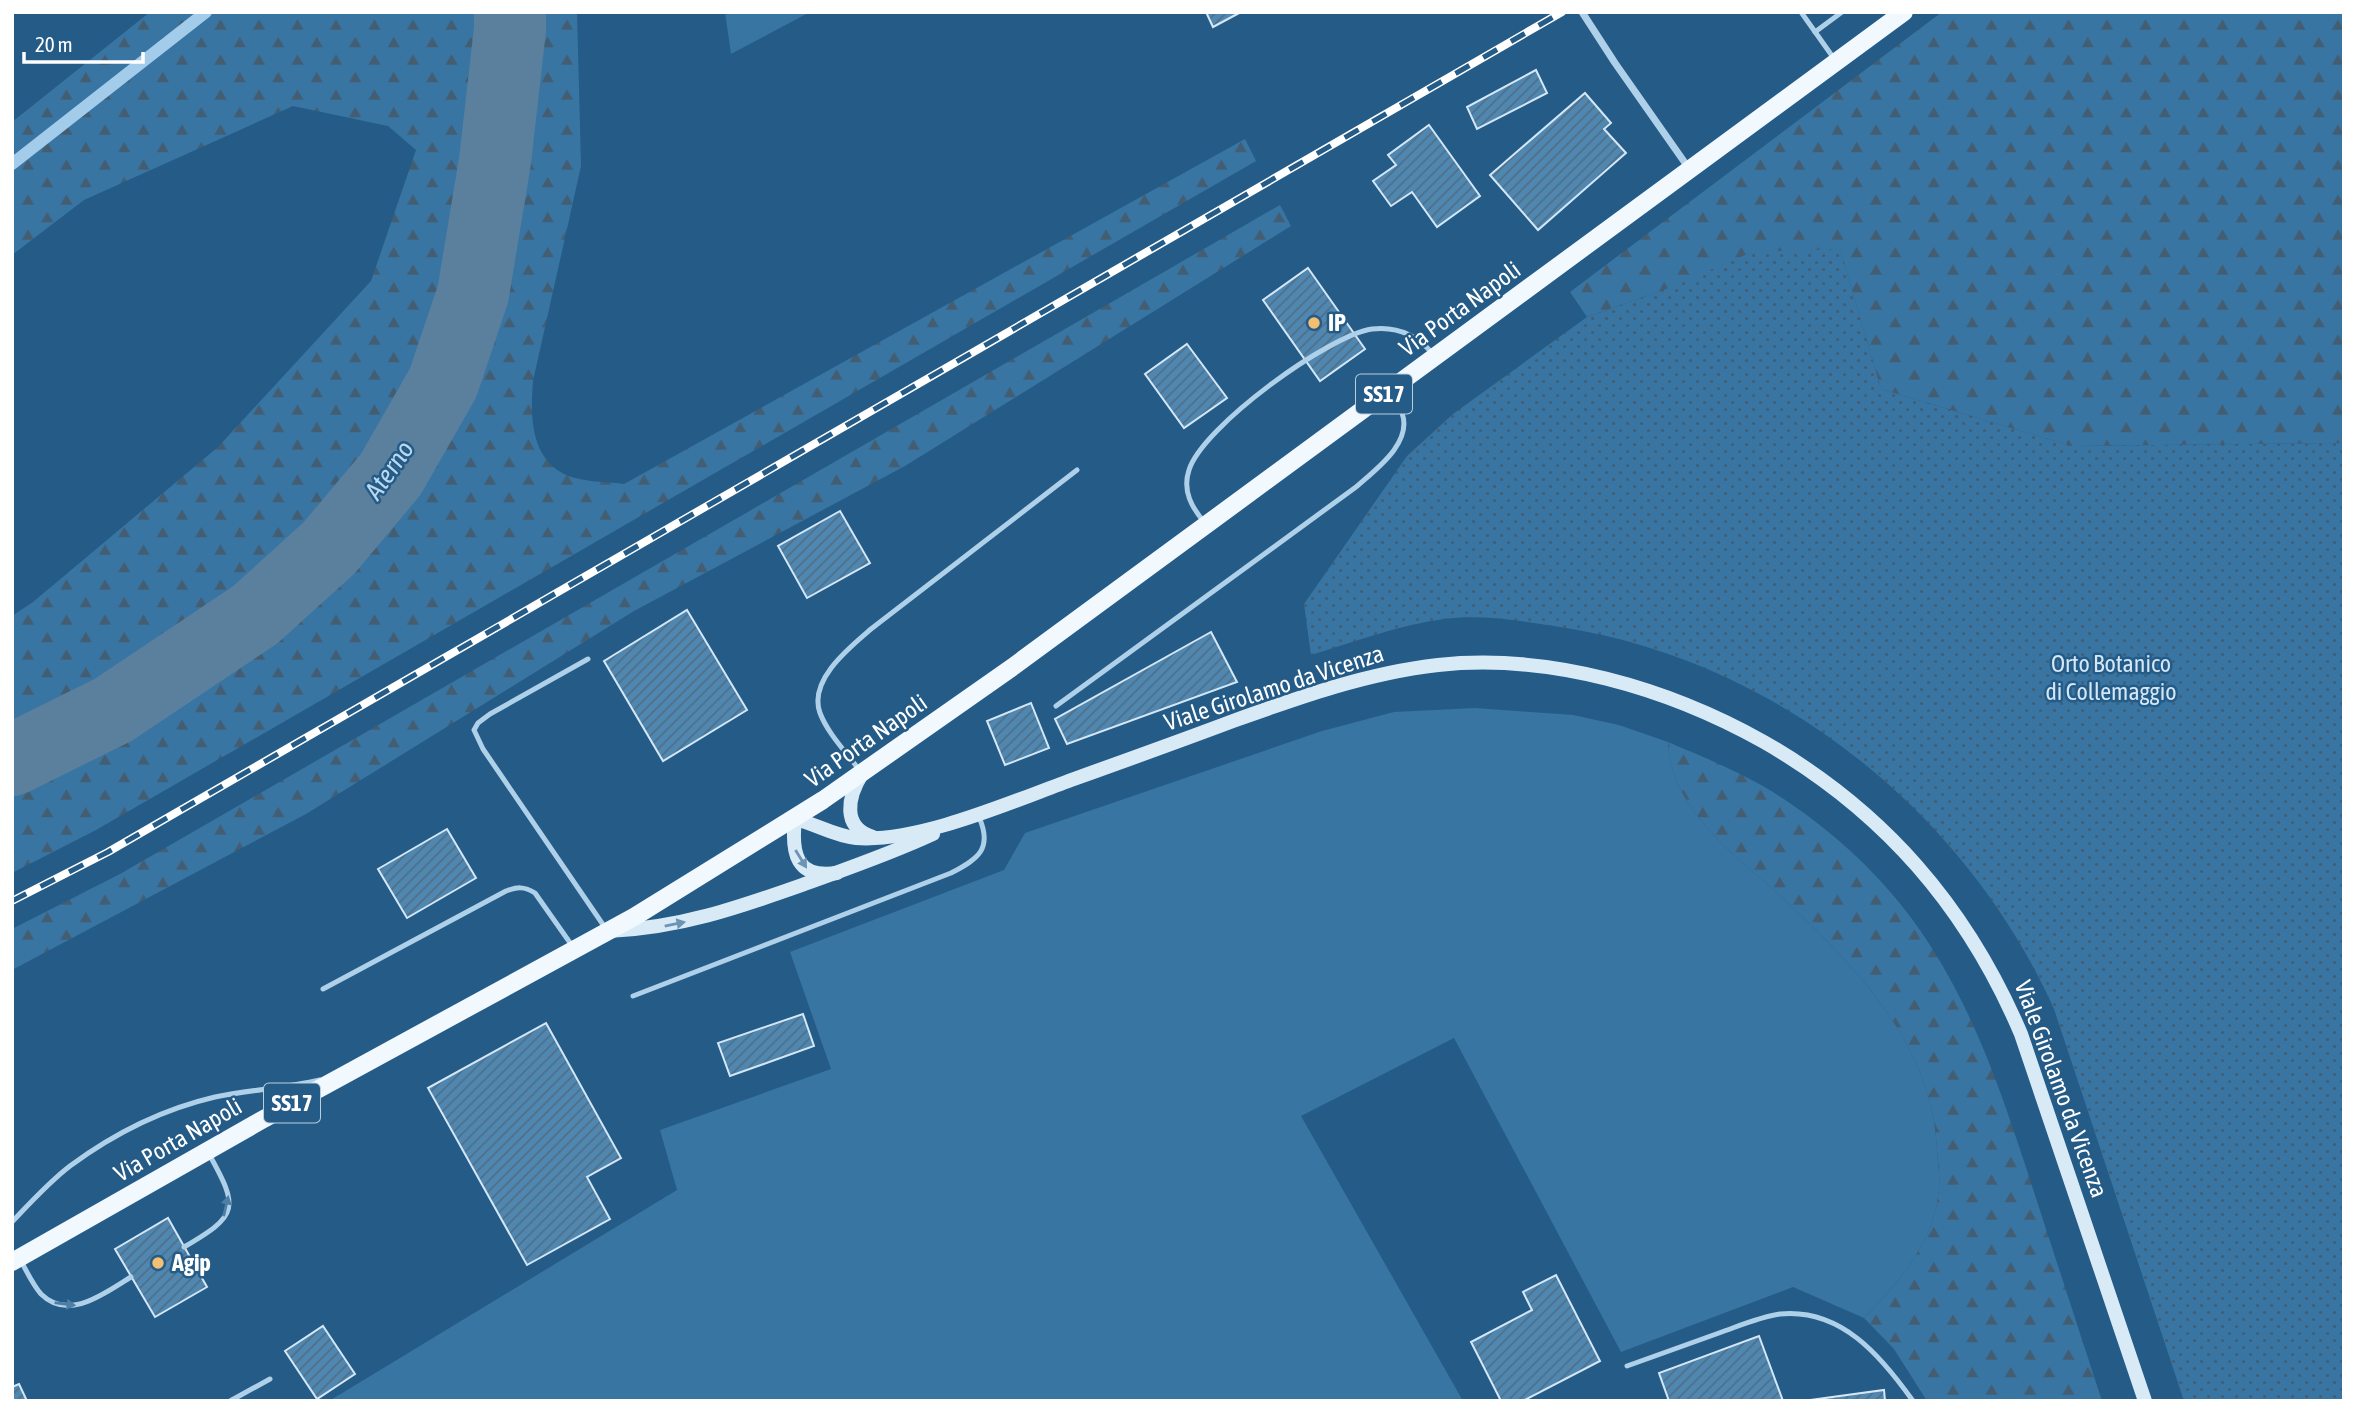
<svg xmlns="http://www.w3.org/2000/svg" width="2356" height="1413" font-family="'Asap Condensed',sans-serif">
  <style>
    .grass { fill: #3875a3 }
    .forest { fill: url(#forest-firs) }
    .garden { fill: url(#garden-dots) }
    .lines { fill: none; stroke-linecap: round; stroke-linejoin: round }
    .stream { stroke: #a3ccea; stroke-width: 12 }
    .river { stroke: #5b809e; stroke-width: 72 }
    .building { fill: url(#building-hatch); stroke: #d3e7f7; stroke-width: 2 }
    .service { stroke: #afd0e9; stroke-width: 5 }
    .minor { stroke: #afd0e9; stroke-width: 7 }
    .secondary { stroke: #d9eaf7; stroke-width: 14 }
    .primary { stroke: #f1f8fe; stroke-width: 18 }
    .rail-casing { stroke: #fff; stroke-width: 8 }
    .rail { stroke: #245b87; stroke-width: 5; stroke-dasharray: 16; stroke-linecap: butt }
    .oneway { fill: #6c94b4 }
    .oneway2 { fill: #4e7ea4 }
    .poi-dot { fill: #f3bf72; stroke: #245b87; stroke-width: 2.5 }
    .labels { text-anchor: middle; stroke-width: 5; stroke-linejoin: round; paint-order: stroke }
    .shield { fill: #245b87; stroke: #bdcedb; stroke-width: 2 }
    .shield-label { font-size: 23px; font-weight: bold; fill: #fff }
    .street-label { font-size: 24px; fill: #fff; stroke: #245b87 }
    .poi-label { font-size: 24px; font-weight: bold; fill: #fff; stroke: #245b87; text-anchor: start }
    .park-label { font-size: 24px; fill: #d3e7f7; stroke: #245b87 }
    .water-label { font-size: 26px; font-style: italic; fill: #bad9f0; stroke: #245b87 }
  </style>
  <defs>
    <pattern id="forest-firs" width="22" height="20" patternUnits="userSpaceOnUse" patternTransform="scale(1.75)"><rect width="22" height="20" fill="#3875a3"/><path d="M5 1l3.5 6h-7zM16 11l3.5 6h-7z" fill="#435e73"/></pattern>
    <pattern id="garden-dots" width="8" height="8" patternUnits="userSpaceOnUse" patternTransform="scale(1.75)"><rect width="8" height="8" fill="#3875a3"/><path d="M2 2h.1M6 6h.1" fill="none" stroke="#435e73" stroke-width="1.8" stroke-linecap="round"/></pattern>
    <pattern id="building-hatch" width="6" height="6" patternUnits="userSpaceOnUse" patternTransform="scale(1.75)"><rect width="6" height="6" fill="#5087b0"/><path d="M-1 1l2-2M0 6l6-6M5 7l2-2" fill="none" stroke="#4e6f88"/></pattern>
  </defs>
  <rect width="100%" height="100%" fill="#245b87"/>
  <!-- grass -->
  <g class="grass">
    <polygon points="725,12 810,12 731,54"/>
    <path d="M1475 708 1573 715 1619 725 1668 742C1671 808 1730 851 1776 892 1850 961 1934 1043 1937 1151 1938 1163 1940 1176 1939 1188 1935 1242 1900 1281 1864 1318L1793 1287 1621 1352 1454 1038 1301 1116 1463 1401H329L677 1190 660 1130 831 1069 790 952 1004 870 1025 833 1322 731 1394 712Z"/>
  </g>
  <!-- forest -->
  <g class="forest">
    <path d="M150 12H577L581 166 533 381C530 418 530 465 575 478 590 482 609 482 624 484L1245 139 1256 161 96 830 12 873V616L33 602 218 447 371 281 416 150 388 126 293 106 84 200 12 255V122Z"/>
    <polygon points="1942,12 2344,12 2344,443 2072,446 1881,389 1840,249 1666,289 1587,317 1570,292"/>
    <polygon points="1280,205 1291,226 905,466 634,611 306,814 12,970 12,929 120,874"/>
    <path d="M1668 742C1710 760 1753 777 1791 804 1937 904 1981 1028 2033 1189 2056 1260 2079 1330 2102 1401H1927L1894 1349 1864 1318C1900 1281 1935 1242 1939 1188 1940 1176 1938 1163 1937 1151 1934 1043 1850 961 1776 892 1730 851 1671 808 1668 742Z"/>
  </g>
  <!-- garden -->
  <path class="garden" d="M1840 249 1881 389 2072 446 2344 443V1401H2184L2054 1009C1965 811 1776 660 1560 627 1522 621 1482 614 1444 619 1399 625 1354 642 1311 655L1304 604 1407 456 1453 414 1587 317 1666 289 1752 252Z"/>
  <g class="lines">
    <!-- stream -->
    <polyline class="stream" points="12,164 206,12"/>
    <!-- river -->
    <polyline class="river" points="12,760 113,710 255,615 329,548 391,474 443,383 473,294 495,161 510,29 510,12"/>
  </g>
  <!-- building -->
  <g class="building">
    <polygon points="1206,12 1241,12 1213,27"/>
    <polygon points="1536,70 1547,93 1477,129 1467,107"/>
    <polygon points="1585,93 1611,123 1604,129 1626,153 1538,230 1490,175"/>
    <polygon points="1429,125 1480,196 1437,227 1412,192 1391,206 1373,181 1396,165 1388,155"/>
    <polygon points="1308,268 1365,349 1320,381 1263,300"/>
    <polygon points="1187,344 1227,398 1184,428 1145,374"/>
    <polygon points="840,511 870,563 807,598 778,546"/>
    <polygon points="687,610 747,710 663,761 604,661"/>
    <polygon points="1211,632 1237,682 1067,744 1055,719"/>
    <polygon points="1031,703 1049,748 1005,765 987,721"/>
    <polygon points="447,829 476,878 407,918 378,869"/>
    <polygon points="803,1014 814,1046 730,1076 718,1043"/>
    <polygon points="546,1023 621,1158 587,1177 610,1219 527,1265 428,1088"/>
    <polygon points="168,1218 207,1287 155,1317 115,1249"/>
    <polygon points="1556,1275 1600,1361 1523,1401 1501,1401 1471,1342 1532,1310 1523,1292"/>
    <polygon points="323,1326 355,1374 317,1399 285,1351"/>
    <polygon points="1759,1336 1783,1401 1669,1401 1659,1373"/>
    <polygon points="19,1384 27,1401 12,1401 12,1387"/>
    <polygon points="1884,1390 1885,1401 1803,1401"/>
  </g>
  <g class="lines">
    <!-- service -->
    <g class="service">
      <polyline points="1801,12 1835,60"/>
      <polyline points="1815,32 1842,12"/>
      <path d="M1205 523C1192 508 1182 491 1189 470 1202 427 1329 335 1372 329 1397 326 1417 335 1433 354"/>
      <polyline points="588,659 490,714 478,723 474,730 483,749 606,929"/>
      <path d="M1056 706 1356 487C1375 470 1413 443 1402 413 1399 406 1393 400 1389 395"/>
      <path d="M860 771C847 753 828 734 820 713 808 680 850 647 871 629L1077 470"/>
      <path d="M323 989 506 891C517 887 524 886 535 893L573 947"/>
      <path d="M633 996 951 873C978 859 993 849 979 817"/>
      <path d="M12 1222C31 1202 49 1182 70 1166 112 1135 163 1109 215 1097 249 1090 285 1088 320 1080"/>
      <path d="M184 1247C239 1215 239 1208 209 1154"/>
      <path d="M21 1261C27 1272 33 1285 41 1294 69 1322 106 1292 131 1277"/>
      <path d="M1627 1366C1658 1355 1688 1344 1719 1333 1739 1326 1759 1317 1780 1314 1841 1308 1881 1356 1913 1401"/>
      <polyline points="230,1401 270,1379"/>
    </g>
    <!-- minor -->
    <polyline class="minor" points="1582,12 1615,63 1690,170"/>
    <!-- secondary -->
    <g class="secondary">
      <path d="M862 774C848 796 841 828 873 837"/>
      <path d="M837 873C796 879 791 853 795 819 816 824 834 836 856 838 919 843 1013 801 1074 779 1127 760 1180 741 1233 721 1300 697 1367 673 1438 665 1549 653 1668 688 1764 742 1884 811 1967 907 2021 1034L2145 1401"/>
      <path d="M609 931C679 928 737 908 802 885 846 869 890 854 933 834"/>
    </g>
    <!-- primary -->
    <polyline class="primary" points="12,1262 260,1121 634,917 823,800 1014,666 1904,12"/>
    <!-- rail casing -->
    <g class="rail-casing">
      <polyline id="rail" points="12,901 108,852 1562,12"/>
    </g>
    <!-- rail -->
    <use href="#rail" class="rail"/>
  </g>
  <!-- one-way arrows -->
  <defs><path id="oneway-solid" d="M-6-.8H1V-3.2L6.5 0L1 3.2V.8H-6Z" transform="scale(1.75)"/></defs>
  <g class="oneway">
    <use href="#oneway-solid" transform="translate(801 859) rotate(58)"/>
    <use href="#oneway-solid" transform="translate(675 924) rotate(-11)"/>
  </g>
  <g class="oneway2">
    <use href="#oneway-solid" transform="translate(226 1206) rotate(-77)"/>
    <use href="#oneway-solid" transform="translate(65 1304) rotate(8)"/>
  </g>
  <!-- markers -->
  <g class="poi-dot">
    <circle cx="1314" cy="323" r="7"/>
    <circle cx="158" cy="1263" r="7"/>
  </g>
  <g class="labels">
    <!-- shield labels -->
    <g class="shield">
      <rect x="1356" y="374.5" width="56" height="39" rx="5"/>
      <rect x="264" y="1083.5" width="56" height="39" rx="5"/>
    </g>
    <g class="shield-label">
      <text x="1384" y="402">SS17</text>
      <text x="292" y="1111">SS17</text>
    </g>
    <!-- street labels -->
    <g class="street-label">
      <text transform="translate(1460 309) rotate(-36)" y="8">Via Porta Napoli</text>
      <text transform="translate(1274 688) rotate(-18)" y="8">Viale Girolamo da Vicenza</text>
      <text transform="translate(866 741) rotate(-35)" y="8">Via Porta Napoli</text>
      <text transform="translate(2061 1089) rotate(70)" y="8">Viale Girolamo da Vicenza</text>
      <text transform="translate(178 1140) rotate(-30)" y="8">Via Porta Napoli</text>
    </g>
    <!-- poi labels -->
    <g class="poi-label">
      <text x="1328" y="331">IP</text>
      <text x="172" y="1271">Agip</text>
    </g>
    <!-- park labels -->
    <g class="park-label">
      <text x="2111" y="672">Orto Botanico<tspan x="2111" dy="28">di Collemaggio</tspan></text>
    </g>
    <!-- water labels -->
    <g class="water-label">
      <text transform="translate(389 470) rotate(-55)" y="9">Aterno</text>
    </g>
  </g>
  <!-- border -->
  <rect width="2356" height="1413" fill="none" stroke="#ffffff" stroke-width="28"/>
  <!-- scale -->
  <path d="M24 52v10h119v-10" fill="none" stroke="#ffffff" stroke-width="3.5"/>
  <text x="35" y="52" font-size="21" fill="#ffffff" stroke="#245b87" stroke-width="5" paint-order="stroke">20 m</text>
</svg>
